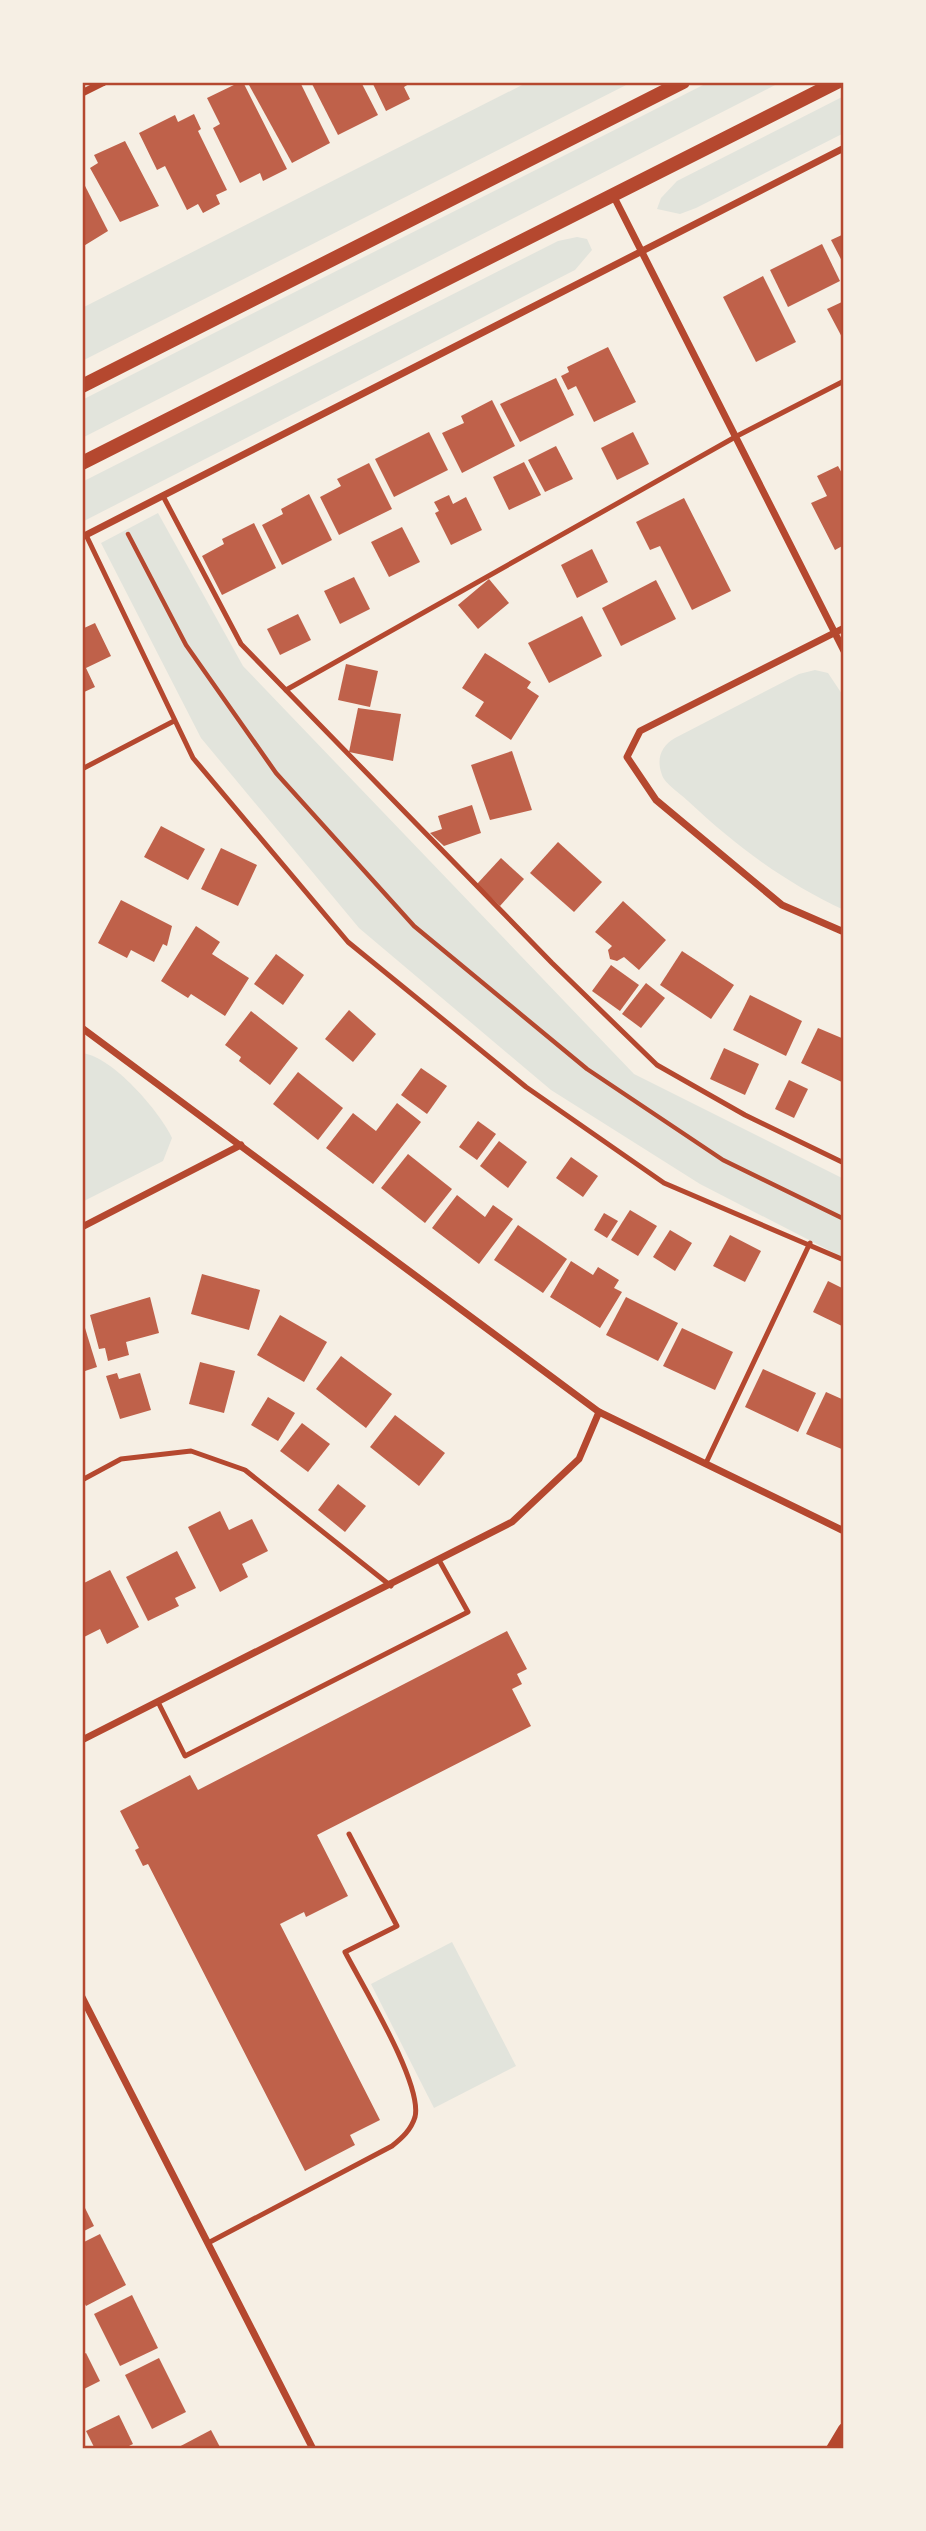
<svg xmlns="http://www.w3.org/2000/svg" width="926" height="2531" font-family="Merriweather,serif">
  <style>
    .green { fill: #e2e4dc }
    .building { fill: #bf614a }
    .lines { fill: none; stroke-linecap: round; stroke-linejoin: round }
    .path { stroke: #b5482f; stroke-width: 4.5 }
    .service { stroke: #b5482f; stroke-width: 5 }
    .minor { stroke: #b5482f; stroke-width: 7 }
    .tertiary { stroke: #b5482f; stroke-width: 12 }
    .secondary { stroke: #b5482f; stroke-width: 14 }
    .neatline { fill: none; stroke: #b5482f; stroke-width: 2.5 }
  </style>
  <rect width="100%" height="100%" fill="#f6efe4"/>
  <!-- green -->
  <g class="green">
    <polygon points="528,82 632,82 82,361 82,308"/>
    <polygon points="709,82 781,82 82,438 82,400"/>
    <polygon points="844,96 844,133 696,208 680,214 657,209 661,198 677,181"/>
    <polygon points="577,237 587,239 592,250 575,270 82,522 82,482 558,241"/>
    <polygon points="158,513 243,666 634,1074 844,1179 844,1258 700,1184 551,1090 359,928 201,738 101,543"/>
    <path d="M815 670 828 673 844 697V910C784 882 736 846 688 801 681 794 665 784 662 775 656 759 661 746 675 738L799 674Z"/>
    <path d="M82 1053C112 1056 160 1112 172 1138L163 1161 82 1202Z"/>
    <polygon points="452,1942 516,2066 434,2108 371,1984"/>
  </g>
  <!-- building -->
  <g class="building">
    <polygon points="240,82 243,82 287,169 263,181 260,173 240,183 213,128 220,124 207,98"/>
    <polygon points="255,82 300,82 330,143 292,163 249,85"/>
    <polygon points="311,82 361,82 378,115 338,135"/>
    <polygon points="372,82 412,82 404,87 410,99 386,111"/>
    <polygon points="194,114 201,129 198,131 227,190 216,195 220,204 203,213 198,204 187,210 165,166 157,170 139,133 175,115 178,122"/>
    <polygon points="125,141 159,206 120,222 90,168 98,163 94,155"/>
    <polygon points="82,180 108,231 82,247"/>
    <polygon points="844,234 844,265 831,240"/>
    <polygon points="822,244 840,281 788,307 770,270"/>
    <polygon points="763,276 796,342 756,362 723,297"/>
    <polygon points="844,301 844,341 827,309"/>
    <polygon points="608,347 636,402 594,422 576,386 568,390 561,376 569,372 567,367"/>
    <polygon points="556,378 574,415 520,442 500,404"/>
    <polygon points="492,400 515,446 462,473 442,433 464,423 461,416"/>
    <polygon points="429,432 448,470 394,497 375,459"/>
    <polygon points="633,432 649,464 617,480 601,448"/>
    <polygon points="556,446 573,479 545,492 528,460"/>
    <polygon points="524,462 541,495 509,510 493,477"/>
    <polygon points="369,463 392,509 339,535 320,497 341,486 337,479"/>
    <polygon points="838,466 844,477 844,545 835,550 811,503 827,496 817,476"/>
    <polygon points="309,494 332,540 282,565 262,525 283,514 281,509"/>
    <polygon points="449,495 453,504 466,497 482,530 451,545 435,513 439,511 434,502"/>
    <polygon points="684,498 731,591 692,610 660,546 650,550 636,522"/>
    <polygon points="254,523 276,568 222,595 202,556 224,544 222,539"/>
    <polygon points="402,527 420,562 389,577 371,542"/>
    <polygon points="592,549 608,582 577,598 561,565"/>
    <polygon points="354,577 370,609 340,624 324,591"/>
    <polygon points="489,579 509,603 478,629 458,605"/>
    <polygon points="656,580 676,619 621,646 602,608"/>
    <polygon points="298,614 311,640 280,655 267,629"/>
    <polygon points="582,616 602,656 549,683 528,643"/>
    <polygon points="95,623 111,656 86,668 95,687 82,693 82,629"/>
    <polygon points="485,653 531,682 527,688 539,696 511,740 475,716 484,702 462,688"/>
    <polygon points="346,664 378,671 370,707 338,700"/>
    <polygon points="358,708 401,714 393,761 349,752"/>
    <polygon points="512,751 532,810 490,820 471,765"/>
    <polygon points="472,805 481,833 444,846 430,833 442,829 438,816"/>
    <polygon points="161,826 205,849 188,880 144,857"/>
    <polygon points="558,842 602,882 574,912 530,873"/>
    <polygon points="221,848 257,865 238,906 201,889"/>
    <polygon points="501,858 524,879 500,906 477,884"/>
    <polygon points="121,900 172,926 167,946 163,944 154,962 131,950 127,958 98,943"/>
    <polygon points="623,901 666,940 639,970 624,957 617,961 610,959 608,950 612,946 595,932"/>
    <polygon points="196,926 220,942 212,954 249,978 225,1016 191,994 188,998 161,981"/>
    <polygon points="682,951 734,985 711,1019 660,985"/>
    <polygon points="276,954 304,975 283,1005 254,984"/>
    <polygon points="611,965 639,985 620,1011 592,991"/>
    <polygon points="646,983 665,998 641,1028 622,1014"/>
    <polygon points="750,995 802,1021 786,1056 733,1030"/>
    <polygon points="349,1010 376,1034 353,1062 325,1039"/>
    <polygon points="251,1011 298,1048 270,1085 239,1061 241,1057 225,1045"/>
    <polygon points="818,1028 844,1039 844,1083 801,1063"/>
    <polygon points="724,1048 759,1064 745,1095 710,1079"/>
    <polygon points="421,1068 447,1086 427,1114 401,1095"/>
    <polygon points="298,1072 343,1108 318,1140 273,1104"/>
    <polygon points="789,1080 808,1089 794,1118 775,1109"/>
    <polygon points="397,1103 421,1122 373,1184 326,1148 353,1113 376,1131"/>
    <polygon points="478,1121 496,1134 477,1160 459,1147"/>
    <polygon points="499,1141 527,1162 508,1188 480,1166"/>
    <polygon points="408,1154 452,1189 425,1223 381,1188"/>
    <polygon points="571,1157 598,1176 583,1197 556,1178"/>
    <polygon points="457,1195 485,1217 493,1205 513,1219 479,1264 432,1228"/>
    <polygon points="630,1210 657,1226 638,1256 611,1240"/>
    <polygon points="604,1213 618,1221 607,1238 594,1230"/>
    <polygon points="518,1225 567,1259 543,1293 494,1260"/>
    <polygon points="670,1230 692,1243 675,1271 653,1257"/>
    <polygon points="730,1235 761,1251 745,1282 713,1266"/>
    <polygon points="571,1261 593,1275 598,1267 619,1280 614,1288 622,1292 600,1328 550,1297"/>
    <polygon points="202,1274 260,1290 249,1330 191,1314"/>
    <polygon points="828,1281 844,1289 844,1327 813,1312"/>
    <polygon points="150,1297 159,1333 126,1342 129,1355 108,1361 105,1348 99,1349 90,1315"/>
    <polygon points="626,1297 678,1323 658,1361 606,1335"/>
    <polygon points="280,1315 327,1342 304,1382 257,1355"/>
    <polygon points="85,1328 97,1367 82,1372 82,1329"/>
    <polygon points="682,1328 733,1352 715,1390 663,1366"/>
    <polygon points="341,1356 392,1394 366,1428 316,1389"/>
    <polygon points="200,1362 235,1371 224,1413 189,1404"/>
    <polygon points="763,1369 816,1393 798,1432 745,1407"/>
    <polygon points="117,1373 119,1379 140,1373 151,1410 120,1419 106,1376"/>
    <polygon points="826,1392 844,1400 844,1450 806,1434"/>
    <polygon points="268,1397 295,1413 278,1441 251,1425"/>
    <polygon points="395,1415 445,1453 419,1486 370,1447"/>
    <polygon points="302,1423 330,1444 308,1472 280,1451"/>
    <polygon points="338,1484 366,1506 345,1532 318,1510"/>
    <polygon points="220,1511 229,1530 252,1519 268,1551 242,1564 248,1577 220,1592 188,1527"/>
    <polygon points="177,1551 196,1588 175,1598 179,1606 148,1621 126,1577"/>
    <polygon points="110,1570 139,1627 107,1644 100,1629 82,1638 82,1584"/>
    <polygon points="507,1631 527,1669 517,1674 522,1684 512,1689 531,1726 317,1835 348,1896 306,1917 304,1912 280,1924 380,2120 350,2135 355,2145 305,2171 148,1864 143,1866 135,1850 139,1848 120,1811 190,1775 198,1790"/>
    <polygon points="82,2202 94,2226 82,2232"/>
    <polygon points="100,2234 126,2285 86,2306 82,2299 82,2243"/>
    <polygon points="132,2295 158,2348 120,2366 94,2314"/>
    <polygon points="86,2353 100,2381 82,2390 82,2355"/>
    <polygon points="159,2358 186,2412 152,2429 125,2375"/>
    <polygon points="119,2415 133,2444 123,2449 95,2449 86,2431"/>
    <polygon points="211,2430 221,2449 175,2449"/>
  </g>
  <g class="lines">
    <!-- path -->
    <polyline class="path" points="128,534 186,645 276,773 414,926 587,1069 723,1160 844,1219"/>
    <!-- service -->
    <g class="service">
      <polyline points="163,496 241,644 552,963 657,1065 745,1115 844,1163"/>
      <polyline points="86,535 193,758 348,942 526,1087 664,1183 844,1260"/>
      <polyline points="286,690 737,436 844,381"/>
      <polyline points="82,769 174,721"/>
      <polyline points="706,1463 810,1243"/>
      <polyline points="82,1480 121,1459 191,1451 245,1470 391,1586"/>
      <polyline points="158,1702 185,1756 468,1612 439,1560"/>
      <path d="M208 2243 392 2146C402 2138 411 2130 415 2117 423 2084 362 1985 345 1952L397 1926 349 1834"/>
    </g>
    <!-- minor -->
    <g class="minor">
      <polyline points="82,93 104,82"/>
      <polyline points="613,195 844,651"/>
      <polyline points="82,537 844,148"/>
      <polyline points="844,628 640,731 627,757 656,800 782,905 844,932"/>
      <polyline points="82,1028 599,1412 844,1531"/>
      <polyline points="82,1227 241,1145"/>
      <polyline points="82,1740 512,1522 579,1459 599,1412"/>
      <polyline points="82,1997 313,2449"/>
    </g>
    <!-- tertiary -->
    <polyline class="tertiary" points="832,2449 844,2429"/>
    <!-- secondary -->
    <g class="secondary">
      <polyline points="82,386 683,82"/>
      <polyline points="82,463 837,82"/>
    </g>
  </g>
  <!-- border -->
  <rect width="926" height="2531" fill="none" stroke="#f6efe4" stroke-width="168"/>
  <rect x="84" y="84" width="758" height="2363" class="neatline"/>
</svg>
